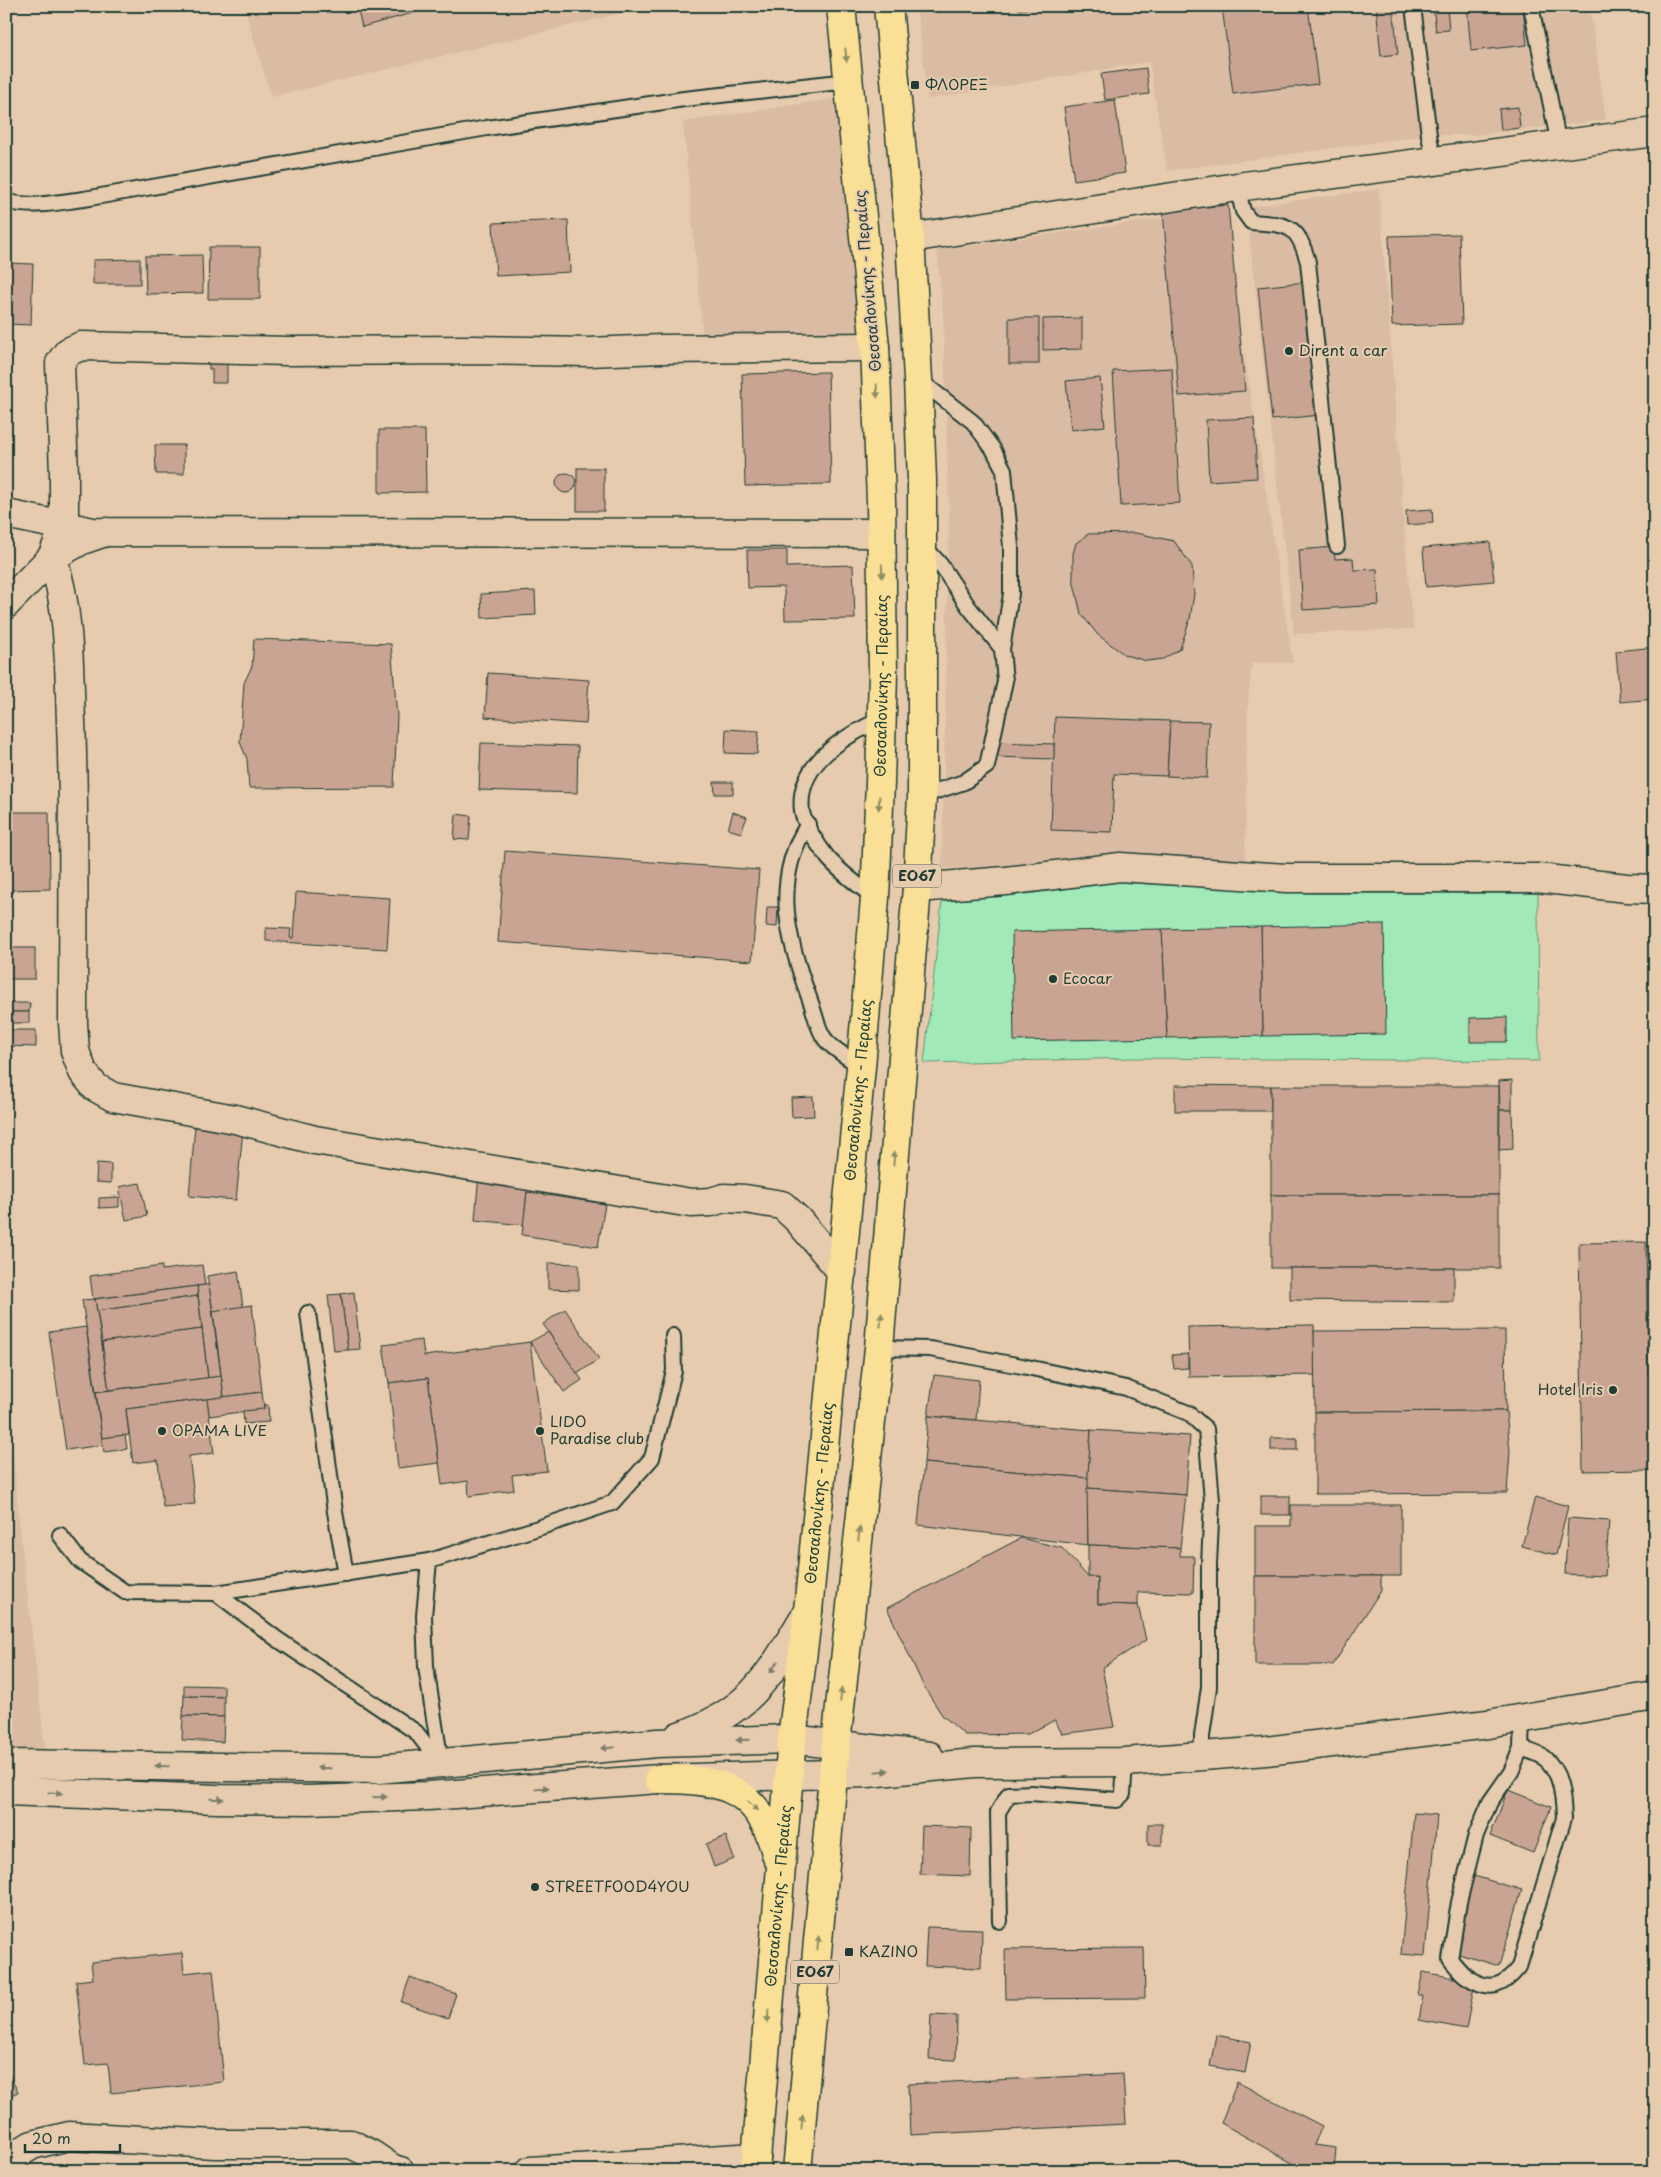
<svg xmlns="http://www.w3.org/2000/svg" width="1661" height="2177" font-family="'Playpen Sans',sans-serif">
  <style>
    .built { fill: #dabca4 }
    .green { fill: #a1eab8; stroke: #609476 }
    .building { fill: #caa492; stroke: #1f3d34 }
    .lines { fill: none; stroke-linecap: round; stroke-linejoin: round }
    .service-casing { stroke: #1f3d34; stroke-width: 18 }
    .minor-casing { stroke: #1f3d34; stroke-width: 31 }
    .primary-casing { stroke: #1f3d34; stroke-width: 31 }
    .service { stroke: #e7cbae; stroke-width: 14 }
    .minor { stroke: #e7cbae; stroke-width: 28 }
    .primary { stroke: #fadf96; stroke-width: 28 }
    .oneway { fill: #8c8e65 }
    .oneway2 { fill: #797d6b }
    .poi-dot { fill: #1f3d34; stroke: #e7cbae; stroke-width: 2 }
    .labels { text-anchor: middle; stroke-width: 4; stroke-linejoin: round; paint-order: stroke }
    .shield { fill: #e7cbae; stroke: #5b6859; stroke-width: 1 }
    .shield-label { font-size: 14px; font-weight: bold; fill: #1f3d34 }
    .poi-label { font-size: 15px; fill: #1f3d34; stroke: #e7cbae; text-anchor: start }
    .street-label { font-size: 15px; fill: #1f3d34; stroke: #e7cbae }
  </style>
  <rect width="100%" height="100%" fill="#e7cbae"/>
  <filter id="ink" filterUnits="userSpaceOnUse"><feTurbulence type="fractalNoise" baseFrequency=".02" numOctaves="2"/><feDisplacementMap in="SourceGraphic" scale="10" xChannelSelector="R" yChannelSelector="G"/><feConvolveMatrix kernelMatrix="1 2 1 2 8 2 1 2 1" color-interpolation-filters="sRGB"/></filter>
  <g filter="url(#ink)">
    <!-- built -->
    <g class="built">
      <polygon points="244,6 652,6 271,97"/>
      <polygon points="916,6 1590,6 1606,120 1476,135 1429,135 1167,171 1149,62 928,99"/>
      <polygon points="838,98 862,345 704,349 683,122"/>
      <polygon points="1379,189 1410,601 1414,629 1294,634 1246,207"/>
      <polygon points="1221,210 1293,663 1252,663 1248,701 1245,869 1114,855 1000,868 942,868 949,514 943,316 937,250"/>
      <polygon points="6,1379 20,1528 46,1757 6,1756"/>
    </g>
    <!-- green -->
    <polygon class="green" points="1117,882 1307,893 1538,893 1539,1061 1135,1058 924,1063 942,902"/>
    <!-- building -->
    <g class="building">
      <polygon points="357,6 438,6 362,27"/>
      <polygon points="1019,6 1044,6 1019,10"/>
      <polygon points="1222,6 1308,6 1318,84 1233,94"/>
      <polygon points="1376,6 1393,6 1398,54 1381,56"/>
      <polygon points="1433,6 1447,6 1449,30 1436,31"/>
      <polygon points="1467,6 1523,6 1527,45 1471,51"/>
      <polygon points="1146,68 1149,94 1105,100 1101,74"/>
      <polygon points="1115,100 1125,173 1074,180 1064,107"/>
      <polygon points="1518,107 1520,128 1501,130 1499,109"/>
      <polygon points="1228,205 1245,391 1179,396 1163,211"/>
      <polygon points="568,220 570,272 496,276 493,223"/>
      <polygon points="1459,234 1462,324 1392,326 1389,236"/>
      <polygon points="209,247 260,247 260,299 208,299"/>
      <polygon points="202,255 203,293 146,294 145,256"/>
      <polygon points="140,259 140,284 93,284 93,260"/>
      <polygon points="6,263 33,264 31,325 6,324"/>
      <polygon points="1306,282 1320,415 1272,420 1258,287"/>
      <rect x="1009" y="318" width="30" height="46"/>
      <polygon points="1082,318 1082,349 1043,350 1043,319"/>
      <polygon points="209,355 227,355 227,383 212,383 212,369 209,369"/>
      <polygon points="1172,368 1180,503 1121,506 1113,371"/>
      <polygon points="828,372 831,484 745,486 742,374"/>
      <polygon points="1100,378 1105,426 1071,430 1066,381"/>
      <polygon points="1254,418 1257,478 1209,481 1206,420"/>
      <polygon points="379,430 425,430 426,492 379,493"/>
      <polygon points="155,445 184,445 184,474 156,474"/>
      <rect x="577" y="468" width="27" height="43"/>
      <circle cx="566" cy="483" r="10"/>
      <polygon points="1432,509 1433,523 1407,525 1406,511"/>
      <polygon points="1136,533 1174,541 1192,566 1194,594 1190,619 1180,649 1163,659 1147,661 1125,655 1098,635 1081,614 1073,579 1073,554 1076,543 1088,534"/>
      <polygon points="1490,542 1494,581 1426,587 1423,548"/>
      <polygon points="1334,547 1335,559 1353,558 1354,570 1377,569 1379,605 1303,610 1299,550"/>
      <polygon points="747,550 787,550 787,567 853,565 855,619 785,620 784,587 748,588"/>
      <polygon points="535,591 536,615 482,618 481,594"/>
      <polygon points="254,639 391,644 397,717 394,787 249,788 247,759 240,742 244,683 252,666"/>
      <polygon points="1655,647 1655,699 1620,702 1616,651"/>
      <polygon points="488,673 589,680 586,724 485,717"/>
      <polygon points="1055,717 1170,721 1167,776 1114,774 1112,832 1051,830"/>
      <polygon points="1170,721 1209,722 1207,778 1167,776"/>
      <polygon points="726,729 759,731 757,754 725,753"/>
      <polygon points="996,742 1054,744 1054,759 995,757"/>
      <polygon points="481,743 578,746 577,793 479,790"/>
      <polygon points="714,782 733,782 733,794 715,794"/>
      <polygon points="6,812 49,812 50,889 6,890"/>
      <polygon points="733,812 747,817 741,833 728,829"/>
      <polygon points="456,814 471,816 469,840 454,839"/>
      <polygon points="505,851 759,870 752,961 498,942"/>
      <polygon points="296,892 390,898 387,949 266,941 266,928 291,929 290,938 293,938"/>
      <polygon points="767,907 778,907 777,927 766,926"/>
      <polygon points="1384,924 1386,1034 1263,1036 1261,927"/>
      <polygon points="1261,927 1263,1036 1167,1038 1162,929"/>
      <polygon points="1162,929 1167,1038 1014,1041 1012,932"/>
      <rect x="6" y="948" width="29" height="31"/>
      <polygon points="6,1003 30,1003 29,1012 6,1012"/>
      <rect x="6" y="1012" width="23" height="11"/>
      <polygon points="1507,1017 1507,1042 1470,1042 1470,1018"/>
      <polygon points="6,1030 36,1030 36,1047 6,1046"/>
      <polygon points="1512,1080 1512,1110 1500,1110 1499,1081"/>
      <polygon points="1175,1085 1271,1086 1271,1111 1175,1111"/>
      <rect x="1271" y="1086" width="228" height="109"/>
      <polygon points="813,1097 814,1116 792,1117 791,1098"/>
      <polygon points="1500,1110 1512,1110 1513,1149 1499,1150"/>
      <polygon points="195,1126 243,1130 236,1200 189,1196"/>
      <polygon points="97,1163 111,1164 111,1183 96,1182"/>
      <polygon points="479,1173 528,1178 524,1225 475,1220"/>
      <polygon points="140,1183 147,1216 126,1220 119,1187"/>
      <polygon points="527,1192 605,1204 598,1247 522,1235"/>
      <rect x="1271" y="1195" width="228" height="73"/>
      <polygon points="119,1197 119,1207 99,1208 99,1198"/>
      <polygon points="1646,1242 1648,1374 1655,1374 1655,1469 1650,1470 1583,1471 1579,1243"/>
      <polygon points="548,1263 579,1264 579,1290 548,1289"/>
      <polygon points="202,1265 205,1285 93,1299 90,1276 162,1266 162,1270"/>
      <polygon points="1290,1268 1454,1268 1454,1302 1290,1300"/>
      <polygon points="238,1271 243,1307 213,1311 207,1276"/>
      <polygon points="205,1285 209,1285 221,1376 208,1378 197,1286"/>
      <polygon points="197,1286 198,1296 97,1311 95,1299"/>
      <polygon points="354,1292 360,1349 348,1350 341,1294"/>
      <polygon points="341,1294 348,1350 334,1351 328,1295"/>
      <polygon points="198,1296 202,1329 102,1342 97,1311"/>
      <polygon points="95,1299 109,1390 96,1392 82,1300"/>
      <polygon points="252,1305 262,1392 224,1397 213,1311"/>
      <polygon points="565,1309 599,1359 577,1374 543,1324"/>
      <polygon points="1314,1325 1315,1375 1189,1377 1188,1327"/>
      <polygon points="86,1327 103,1445 66,1450 49,1332"/>
      <polygon points="202,1329 208,1378 109,1390 102,1342"/>
      <polygon points="1505,1330 1506,1411 1315,1412 1314,1331"/>
      <polygon points="548,1332 582,1380 564,1392 530,1342"/>
      <polygon points="422,1340 424,1356 530,1342 547,1471 512,1475 514,1490 469,1496 468,1481 442,1485 428,1378 389,1383 383,1345"/>
      <polygon points="1188,1354 1188,1368 1174,1369 1172,1355"/>
      <polygon points="934,1375 979,1380 976,1420 928,1416"/>
      <polygon points="221,1376 224,1397 126,1409 129,1435 102,1438 96,1392"/>
      <polygon points="428,1378 439,1463 398,1468 389,1383"/>
      <polygon points="262,1392 264,1409 209,1416 207,1399"/>
      <polygon points="207,1399 214,1453 189,1456 195,1504 163,1507 158,1460 133,1463 126,1409"/>
      <polygon points="264,1405 268,1405 269,1422 244,1424 243,1411 264,1409"/>
      <polygon points="1506,1411 1510,1451 1507,1493 1315,1494 1315,1412"/>
      <polygon points="928,1416 1091,1430 1088,1478 924,1463"/>
      <polygon points="1091,1430 1190,1436 1186,1495 1087,1488"/>
      <polygon points="125,1435 127,1449 104,1452 102,1438"/>
      <rect x="1271" y="1438" width="26" height="12"/>
      <polygon points="924,1463 1088,1478 1088,1545 918,1525"/>
      <polygon points="1087,1488 1186,1495 1180,1548 1088,1545"/>
      <rect x="1261" y="1496" width="29" height="19"/>
      <polygon points="1535,1497 1568,1506 1556,1555 1522,1546"/>
      <polygon points="1291,1505 1401,1505 1401,1576 1255,1576 1255,1526 1291,1526"/>
      <polygon points="1568,1518 1609,1521 1605,1576 1565,1574"/>
      <polygon points="1021,1538 1062,1548 1088,1577 1098,1577 1098,1604 1138,1605 1146,1640 1102,1668 1114,1727 1062,1734 1055,1720 1028,1734 965,1735 942,1715 924,1687 887,1608"/>
      <polygon points="1088,1545 1180,1548 1180,1556 1194,1556 1193,1593 1138,1592 1138,1605 1098,1604 1098,1577 1088,1577"/>
      <polygon points="1255,1576 1381,1576 1381,1590 1333,1665 1255,1665"/>
      <polygon points="184,1685 224,1686 224,1697 184,1696"/>
      <polygon points="184,1696 224,1697 224,1717 183,1716"/>
      <polygon points="183,1716 224,1717 223,1742 182,1740"/>
      <polygon points="1508,1790 1551,1807 1533,1853 1490,1836"/>
      <polygon points="1414,1813 1437,1815 1425,1956 1401,1954"/>
      <rect x="1148" y="1824" width="14" height="21"/>
      <polygon points="922,1826 971,1828 970,1876 920,1874"/>
      <polygon points="726,1836 734,1859 714,1867 706,1844"/>
      <polygon points="1474,1876 1522,1890 1499,1966 1452,1952"/>
      <polygon points="927,1927 982,1929 981,1968 925,1966"/>
      <polygon points="1144,1948 1145,1998 1006,1999 1005,1949"/>
      <polygon points="182,1953 184,1973 213,1970 224,2082 111,2093 108,2063 85,2065 76,1981 93,1979 91,1962"/>
      <polygon points="1423,1972 1475,1982 1466,2029 1419,2020 1423,1996 1418,1995"/>
      <polygon points="410,1977 456,1994 448,2018 401,2002"/>
      <polygon points="931,2015 957,2016 956,2060 929,2059"/>
      <polygon points="1216,2035 1251,2042 1245,2073 1210,2066"/>
      <polygon points="6,2068 18,2092 6,2097"/>
      <polygon points="1123,2074 1126,2124 910,2135 908,2084"/>
      <polygon points="1237,2082 1322,2126 1314,2145 1336,2148 1334,2171 1293,2171 1294,2164 1221,2123"/>
    </g>
    <g class="lines">
      <!-- service casing -->
      <g class="service-casing">
        <g id="service">
          <polyline points="1413,6 1429,135 1434,162"/>
          <polyline points="1531,6 1559,145"/>
          <path d="M1237 187 1243 211 1251 222C1289 225 1297 223 1308 262L1337 546"/>
          <path d="M6 201C31 209 58 202 84 199L487 128 684 99 849 81"/>
          <polyline points="918,379 973,422 993,449 1004,470 1011,547 1011,594 1002,649"/>
          <polyline points="922,796 964,782 987,766 1005,681 1002,649 968,606 940,564 923,545"/>
          <path d="M808 824C771 881 788 941 810 1000 814 1010 818 1031 825 1039 832 1049 851 1059 861 1067"/>
          <path d="M875 898C859 886 841 873 828 858 820 848 803 823 802 811 796 763 846 735 882 719"/>
          <polyline points="308,1313 335,1512 346,1574"/>
          <polyline points="879,1348 930,1349 1022,1366 1126,1388 1188,1413 1206,1429 1212,1501 1209,1564 1209,1687 1202,1736 1202,1756"/>
          <polyline points="60,1535 80,1561 125,1592 216,1593 429,1561 538,1528 612,1503 652,1458 674,1371 673,1336"/>
          <polyline points="429,1561 424,1616 426,1667 441,1763"/>
          <polyline points="216,1593 277,1639 416,1732 441,1764"/>
          <path d="M1521 1748C1528 1751 1537 1753 1543 1757 1562 1771 1563 1797 1564 1818L1519 1967C1503 1987 1490 1992 1467 1977 1461 1973 1455 1965 1450 1959L1459 1902 1476 1835 1490 1802 1511 1772 1521 1748 1522 1718"/>
          <polyline points="1000,1921 998,1812 1009,1794 1031,1793 1117,1800 1123,1794 1125,1762"/>
        </g>
      </g>
      <!-- minor casing -->
      <g class="minor-casing">
        <g id="minor">
          <polyline points="910,238 1237,187 1655,132"/>
          <polyline points="6,514 93,532 881,533"/>
          <path d="M105 532 82 540 52 557C70 608 69 668 71 722 75 822 73 923 73 1023L75 1051 83 1072 95 1087 113 1097 235 1119 315 1140 691 1203 711 1202 724 1198 745 1199 782 1205 798 1220 842 1272"/>
          <polyline points="6,604 52,557 64,528 64,475 60,363 68,352 81,346 287,351 473,350 589,352 661,349 875,347"/>
          <polyline points="917,888 1006,881 1120,867 1286,878 1537,878 1627,888 1655,889"/>
          <path d="M679 1736C753 1711 770 1674 808 1611"/>
          <polyline points="6,1764 378,1769 657,1743 792,1739 929,1756"/>
          <polyline points="6,1791 217,1799 308,1800 428,1796 659,1779 868,1773 975,1763 1125,1762 1266,1751 1488,1724 1655,1696"/>
          <polyline points="6,2161 32,2145 69,2136 215,2144 351,2144 371,2154 393,2169 400,2171"/>
          <polyline points="530,2171 756,2157"/>
        </g>
      </g>
      <!-- primary casing -->
      <g class="primary-casing">
        <g id="primary">
          <path d="M659 1779C724 1779 760 1788 777 1857"/>
          <path id="s1" d="M755 2171 792 1739 808 1611 861 1067 875 898 880 783 883 673 881 501 875 347 841 6"/>
          <polyline points="797,2171 836,1744 879,1348 917,888 922,796 922,480 918,379 910,238 888,6"/>
        </g>
      </g>
      <!-- service -->
      <use href="#service" class="service"/>
      <!-- minor -->
      <use href="#minor" class="minor"/>
      <!-- primary -->
      <use href="#primary" class="primary"/>
    </g>
    <!-- one-way arrows -->
    <defs><path id="oneway-solid" d="M-6-.8H1V-3.2L6.5 0L1 3.2V.8H-6Z" transform="scale(1.25)"/></defs>
    <g class="oneway">
      <use href="#oneway-solid" transform="translate(846 55) rotate(84)"/>
      <use href="#oneway-solid" transform="translate(877 391) rotate(87)"/>
      <use href="#oneway-solid" transform="translate(882 571) rotate(89)"/>
      <use href="#oneway-solid" transform="translate(879 803) rotate(93)"/>
      <use href="#oneway-solid" transform="translate(894 1158) rotate(-85)"/>
      <use href="#oneway-solid" transform="translate(881 1320) rotate(-85)"/>
      <use href="#oneway-solid" transform="translate(859 1534) rotate(-84)"/>
      <use href="#oneway-solid" transform="translate(841 1695) rotate(-84)"/>
      <use href="#oneway-solid" transform="translate(753 1806) rotate(41)"/>
      <use href="#oneway-solid" transform="translate(818 1943) rotate(-85)"/>
      <use href="#oneway-solid" transform="translate(768 2016) rotate(95)"/>
      <use href="#oneway-solid" transform="translate(802 2122) rotate(-85)"/>
    </g>
    <g class="oneway2">
      <use href="#oneway-solid" transform="translate(774 1667) rotate(123)"/>
      <use href="#oneway-solid" transform="translate(743 1740) rotate(178)"/>
      <use href="#oneway-solid" transform="translate(608 1748) rotate(174)"/>
      <use href="#oneway-solid" transform="translate(162 1766) rotate(-179)"/>
      <use href="#oneway-solid" transform="translate(324 1768) rotate(-179)"/>
      <use href="#oneway-solid" transform="translate(882 1771) rotate(-5)"/>
      <use href="#oneway-solid" transform="translate(542 1788) rotate(-4)"/>
      <use href="#oneway-solid" transform="translate(55 1793) rotate(3)"/>
      <use href="#oneway-solid" transform="translate(380 1797) rotate(-2)"/>
      <use href="#oneway-solid" transform="translate(217 1799) rotate(1)"/>
    </g>
  </g>
  <!-- markers -->
  <g class="poi-dot">
    <rect x="910" y="80" width="10" height="10" rx="2.5"/>
    <circle cx="1289" cy="351" r="5"/>
    <circle cx="1053" cy="979" r="5"/>
    <circle cx="1613" cy="1390" r="5"/>
    <circle cx="162" cy="1431" r="5"/>
    <circle cx="540" cy="1431" r="5"/>
    <circle cx="535" cy="1887" r="5"/>
    <rect x="844" y="1947" width="10" height="10" rx="2.5"/>
  </g>
  <g class="labels">
    <!-- shield labels -->
    <g class="shield">
      <rect x="893" y="864.5" width="48" height="23" rx="4"/>
      <rect x="791" y="1960.5" width="48" height="23" rx="4"/>
    </g>
    <g class="shield-label">
      <text x="917" y="881">ΕΟ67</text>
      <text x="815" y="1977">ΕΟ67</text>
    </g>
    <!-- poi labels -->
    <g class="poi-label">
      <text x="925" y="90">ΦΛΟΡΕΞ</text>
      <text x="1299" y="356">Dirent a car</text>
      <text x="1063" y="984">Ecocar</text>
      <text x="1603" y="1395" text-anchor="end">Hotel Iris</text>
      <text x="550" y="1427">LIDO<tspan x="550" dy="17">Paradise club</tspan></text>
      <text x="172" y="1436">ΟΡΑΜΑ LIVE</text>
      <text x="545" y="1892">STREETFOOD4YOU</text>
      <text x="859" y="1957">ΚΑΖΙΝΟ</text>
    </g>
    <!-- street labels -->
    <g class="street-label">
      <text transform="translate(868 281) rotate(-95)" y="5">Θεσσαλονίκης - Περαίας</text>
      <text dy="5" stroke="none"><textPath href="#s1" startOffset="1491">Θεσσαλονίκης - Περαίας</textPath></text>
      <text dy="5" stroke="none"><textPath href="#s1" startOffset="1086">Θεσσαλονίκης - Περαίας</textPath></text>
      <text dy="5" stroke="none"><textPath href="#s1" startOffset="681">Θεσσαλονίκης - Περαίας</textPath></text>
      <text dy="5" stroke="none"><textPath href="#s1" startOffset="276">Θεσσαλονίκης - Περαίας</textPath></text>
    </g>
  </g>
  <!-- margin -->
  <rect width="1661" height="2177" fill="none" stroke="#e7cbae" stroke-width="25"/>
  <rect x="12" y="12" width="1636" height="2152" fill="none" stroke="#1f3d34" stroke-width="2" filter="url(#ink)"/>
  <!-- scale -->
  <path d="M25 2144v8h95v-8" fill="none" stroke="#1f3d34" stroke-width="2.5"/>
  <text x="32" y="2144" font-size="15" fill="#1f3d34" stroke="#e7cbae" stroke-width="4" paint-order="stroke">20 m</text>
</svg>
